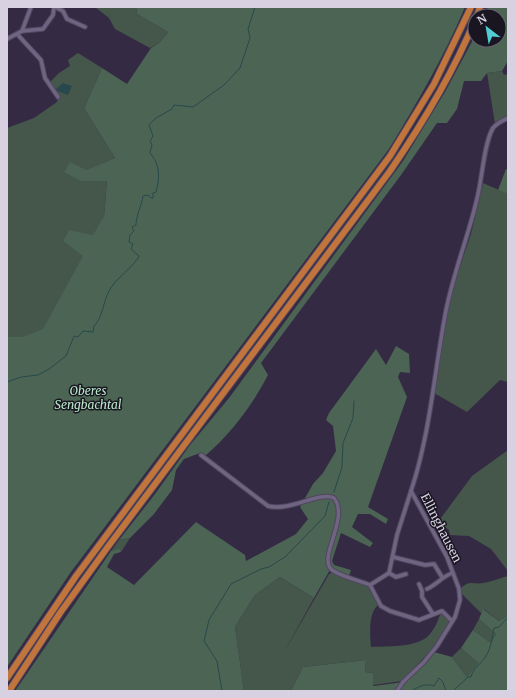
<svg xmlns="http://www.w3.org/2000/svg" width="515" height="698" font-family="Merriweather,serif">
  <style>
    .green { fill: #44574a }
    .forest { fill: #4b6454 }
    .water { fill: #27494d }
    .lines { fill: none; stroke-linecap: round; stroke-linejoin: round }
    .stream { stroke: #27494d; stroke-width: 1 }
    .street-casing { stroke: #50475e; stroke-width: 5.5 }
    .highway-casing { stroke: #50475e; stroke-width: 8 }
    .street { stroke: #6f6482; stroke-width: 3.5 }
    .highway { stroke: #c1743c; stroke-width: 6 }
    .labels { text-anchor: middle; stroke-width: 3; stroke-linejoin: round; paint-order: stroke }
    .park-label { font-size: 12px; font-style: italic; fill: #b6e9c7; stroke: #1a1621 }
    .street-label { font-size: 12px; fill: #d7d1e2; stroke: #1a1621 }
  </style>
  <rect width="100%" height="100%" fill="#342a44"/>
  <!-- green -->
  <g class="green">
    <polygon points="95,7 136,7 137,14 168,32 160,42 150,48 115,29 109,18"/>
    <polygon points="78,53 102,68 84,108 115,158 87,170 82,181 107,181 104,216 7,650 7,128 34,118 57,102 58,97 49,83 59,73 70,66 68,60"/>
    <polygon points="502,71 504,75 508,74 508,116 495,124 487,73"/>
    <polygon points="483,183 508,194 508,382 500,380 467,412 434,393 447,312 456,278 471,234"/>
    <polygon points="508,450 508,571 491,549 469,536 450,535 449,530 438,522 472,476"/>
    <polygon points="130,538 121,552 120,548 111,551 119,540"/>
    <path d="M333 572 369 587 378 605C368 614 370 634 371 647 387 646 413 648 427 637 434 631 438 621 441 612L449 618 450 622 435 646 402 681 373 685V673L365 672 366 660 303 667 291 691H244L235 627 255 595 280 577 314 598 283 654 329 574Z"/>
    <path d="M508 576V615L499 621 484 609 481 613 460 592V589C470 579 472 585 483 583 491 582 500 578 508 576Z"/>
    <polygon points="479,619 496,634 491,643 473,630"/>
    <polygon points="461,648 478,663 467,677 452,657"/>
  </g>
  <!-- forest -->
  <g class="forest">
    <path d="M136 7H465C444 57 417 103 389 149L71 572 7 667V337H23L43 329 83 256 63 241 69 230 93 235 104 216 107 181H81L64 172 70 162 86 170 115 158 84 108 102 68 127 84 151 48 160 42 168 32 137 14Z"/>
    <path d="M488 7H508V61L502 71 487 73 481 81H464L457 109 447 123H437L401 175 261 363 268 375C253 404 231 434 206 455L200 453 184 459 176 470 172 490 154 514 130 538 119 540 155 494 190 445 229 398 403 161 445 92 475 36V40H499V16H485Z"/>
    <polygon points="506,169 508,170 508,194 498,190"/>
    <polygon points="396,346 409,354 410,373 400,372 398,377 407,397 368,507 388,519 386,524 370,514 358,514 352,527 373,543 370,547 341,533 332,561 334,565 351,570 349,576 331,568 314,598 280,577 255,595 235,627 244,691 15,691 111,551 120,548 121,552 114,554 107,567 134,585 196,522 245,555 246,561 296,534 308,519 300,507 313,484 323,473 336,451 333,426 326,420 329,413 376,349 386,365"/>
    <polygon points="483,609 499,621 508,615 508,691 291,691 303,667 366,660 365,672 373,673 373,686 404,682 434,652 452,657 467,677 478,663 461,648 473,630 491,643 496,634 479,619"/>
  </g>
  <!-- water -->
  <polygon class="water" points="63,83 72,86 68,95 55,90"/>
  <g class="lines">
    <!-- stream -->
    <g class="stream">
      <path d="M7 382 21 377 38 375 49 369 66 356 74 336 78 337 83 331 93 332 94 326C103 317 103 302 109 291 116 278 130 270 138 258L139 256 131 249 133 244 129 242 130 235 134 231 132 227 136 225C136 215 142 205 143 196L148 195 151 198H153V193L156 192C160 177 160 164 150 153L152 145 150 141 153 136 149 125 156 118 172 109 174 105 193 107 224 85 240 68 250 38 248 29 255 7"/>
      <polyline points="334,492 342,467 343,443 353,418 354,401"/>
      <polyline points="222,691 217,661 204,641 209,620 231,584 261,569 269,567 285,557 325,516 329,502"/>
      <path d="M412 691C419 686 426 683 434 686L439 678 443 682 446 691"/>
      <path d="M453 691 468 677H471C473 668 481 664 486 656 491 648 492 638 494 628L499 627 508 617"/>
    </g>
    <!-- street casing -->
    <g class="street-casing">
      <g id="street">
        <polyline points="55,7 63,11 67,19 85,27"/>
        <polyline points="22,31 31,7"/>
        <polyline points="17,34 41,60 45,78 58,97"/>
        <polyline points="7,39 22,31 43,29 53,15 54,7"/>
        <path d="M201 455 268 506C289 512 320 491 334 498 350 518 317 558 332 570 342 577 358 580 370 585L381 606 390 611 419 620 442 611 452 621"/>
        <polyline points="393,557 425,565 434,564 442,577"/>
        <polyline points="389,573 396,577 406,574"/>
        <polyline points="419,584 422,591 422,597 433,614"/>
        <polyline points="370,585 389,573 397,535 411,491"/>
        <path d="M427 589C437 584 442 577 452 573"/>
        <path d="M397 691 403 682 424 662 437 646 455 617 460 600 459 589 447 557 411 491C430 434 434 375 445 316 452 276 468 238 477 199 482 180 484 143 493 128 497 123 502 121 508 118"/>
      </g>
    </g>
    <!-- highway casing -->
    <g class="highway-casing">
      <g id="highway">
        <polyline points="477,16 480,7"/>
        <polyline points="7,678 76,576 390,156 434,84 471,7"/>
        <path d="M9 691 60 613 107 548 390 171C423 123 453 73 475 20"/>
      </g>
    </g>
    <!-- street -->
    <use href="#street" class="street"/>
    <!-- highway -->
    <use href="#highway" class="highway"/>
  </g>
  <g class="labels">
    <!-- park labels -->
    <g class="park-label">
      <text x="88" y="395">Oberes<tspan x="88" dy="14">Sengbachtal</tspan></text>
    </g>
    <!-- street labels -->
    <g class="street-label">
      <text transform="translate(441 528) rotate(63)" y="4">Ellinghausen</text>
    </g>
  </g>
  <!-- border -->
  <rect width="515" height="698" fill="none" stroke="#d7d1e2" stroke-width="16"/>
  <!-- north arrow -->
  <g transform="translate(487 28) rotate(329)"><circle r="19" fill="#1a1621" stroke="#66616e"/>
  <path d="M0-3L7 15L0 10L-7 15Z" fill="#51ccd3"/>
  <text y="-6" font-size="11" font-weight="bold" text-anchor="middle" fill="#d7d1e2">N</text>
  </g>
</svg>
